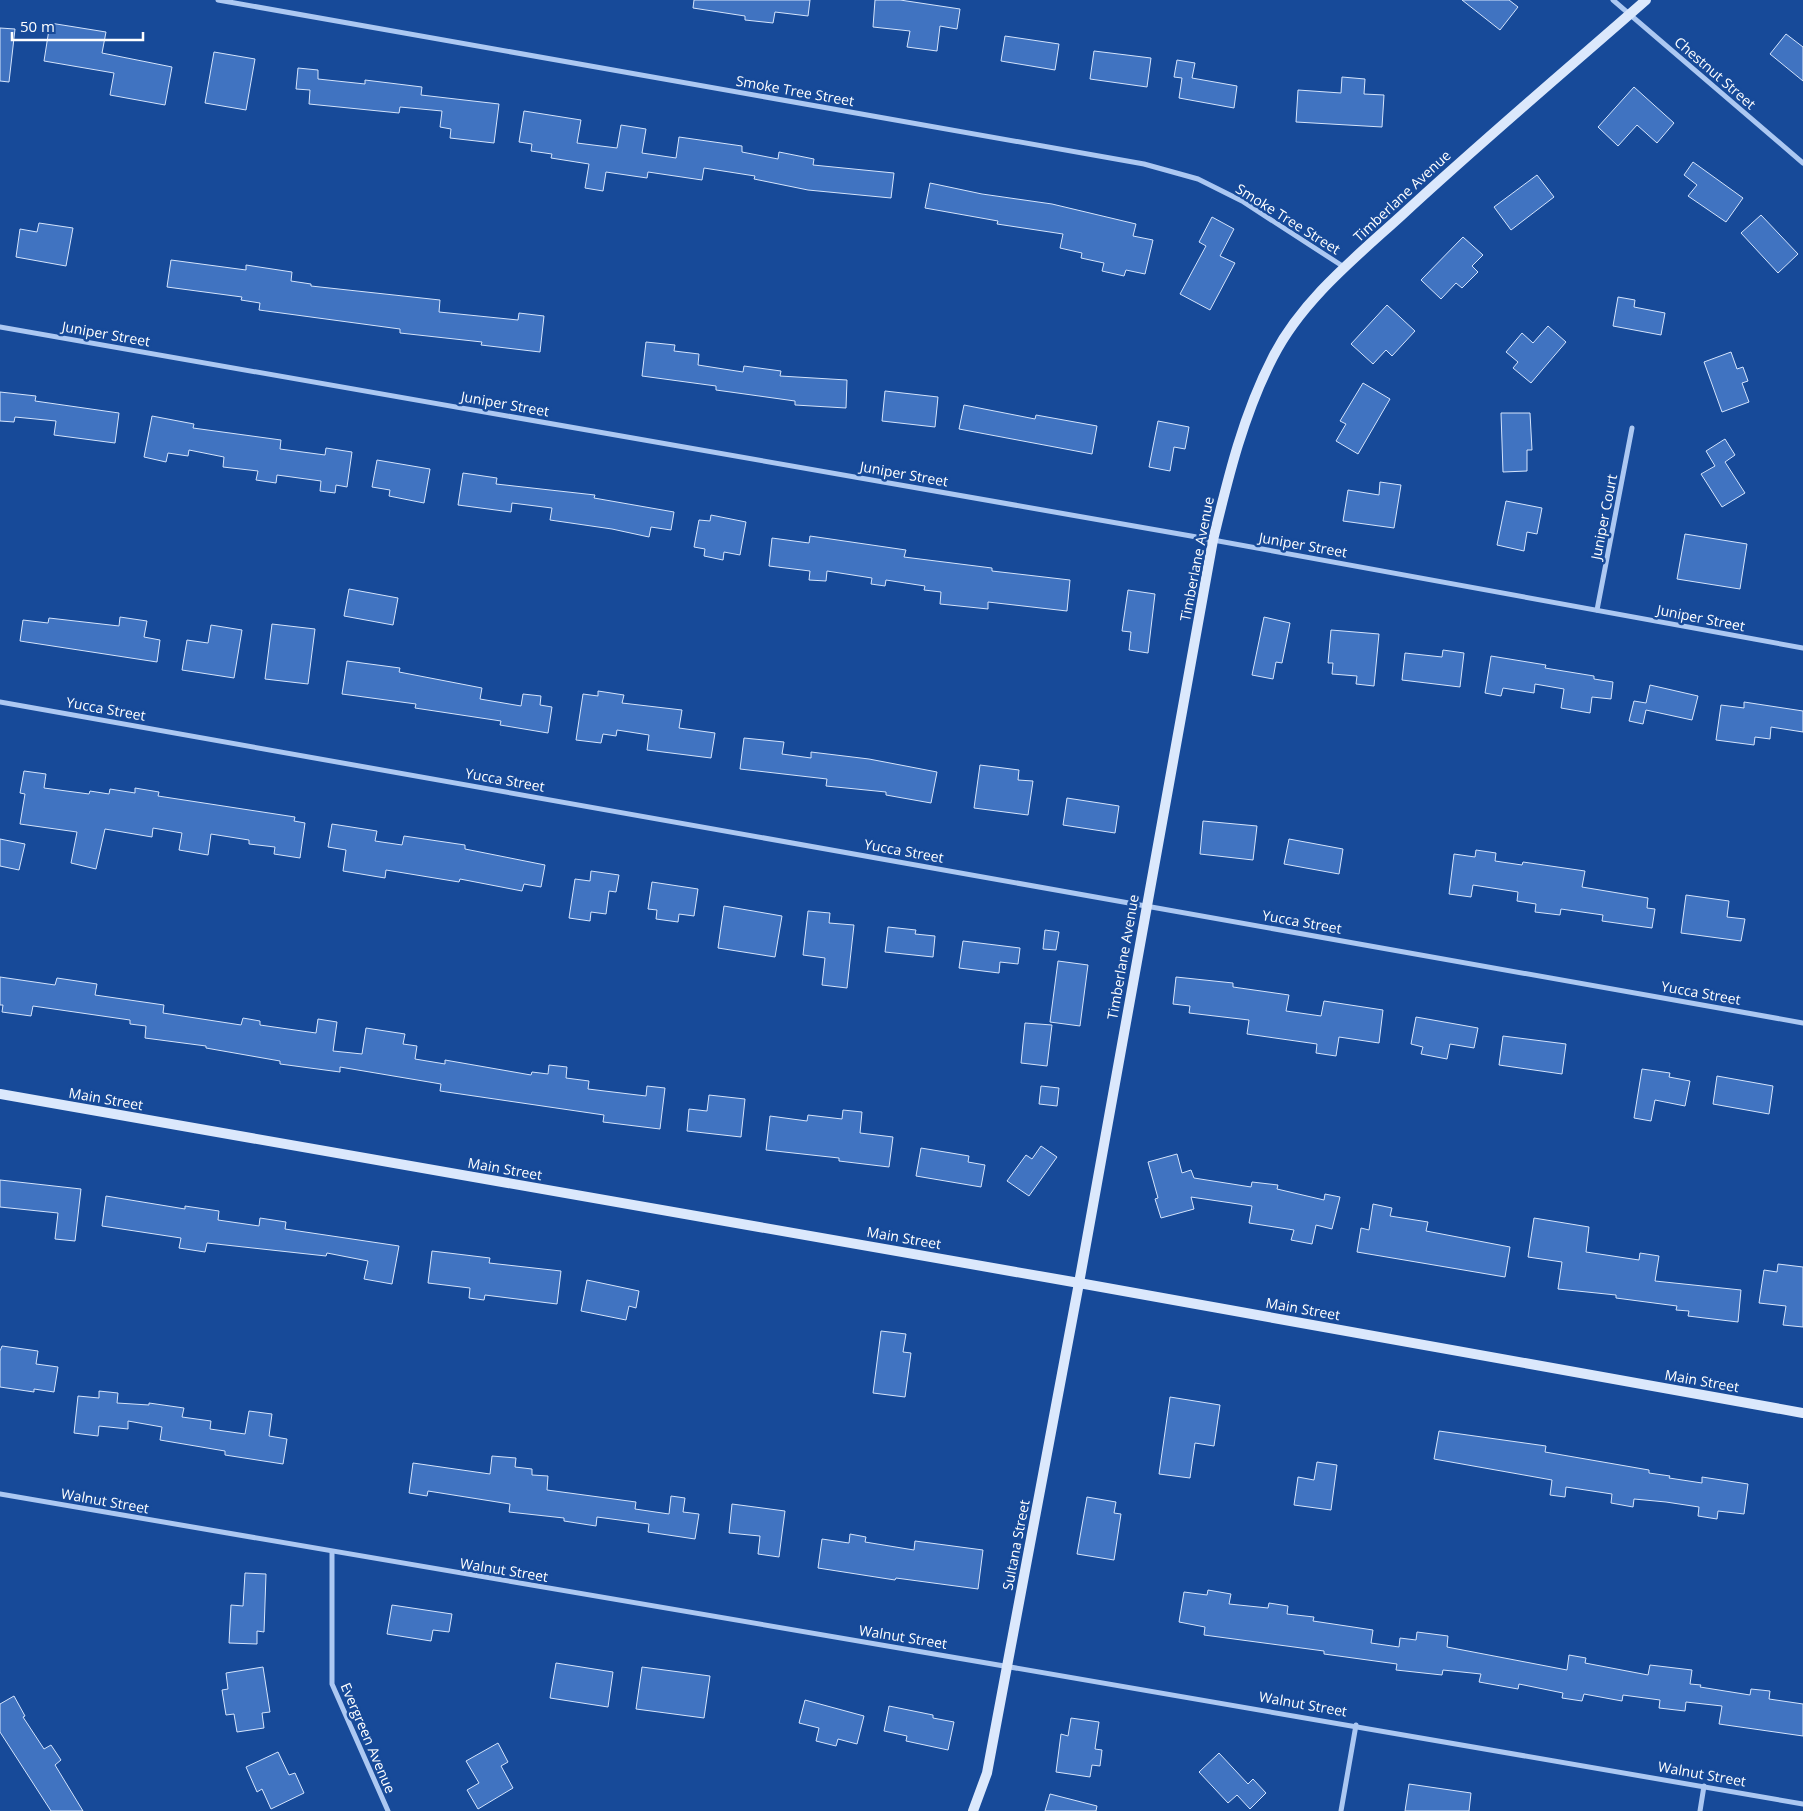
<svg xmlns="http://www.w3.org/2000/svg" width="1803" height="1811" font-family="'Open Sans',sans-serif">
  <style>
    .building { fill: #4073c1; stroke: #d4e4fc }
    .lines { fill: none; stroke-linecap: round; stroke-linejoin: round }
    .street { stroke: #acc8f2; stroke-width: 5 }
    .secondary { stroke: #dbe8fc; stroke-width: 10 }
    .labels { text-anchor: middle; stroke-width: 5; stroke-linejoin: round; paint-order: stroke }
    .street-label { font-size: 14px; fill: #fff; stroke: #174a99 }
  </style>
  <rect width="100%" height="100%" fill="#174a99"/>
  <!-- building -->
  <g class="building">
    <polygon points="694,0 810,0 808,16 775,12 773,23 745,20 745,16 693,8"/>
    <polygon points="875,0 900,0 960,9 957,29 940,26 937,51 907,47 910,31 873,27"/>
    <polygon points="1462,0 1509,0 1518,7 1500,30"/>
    <polygon points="50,23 106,32 102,53 172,67 165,105 110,95 114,73 44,61"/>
    <polygon points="0,28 15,29 9,82 0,81"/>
    <polygon points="1786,34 1803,47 1803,81 1770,54"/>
    <polygon points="1005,36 1059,44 1055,70 1001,61"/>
    <polygon points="1094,51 1151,58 1147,87 1090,79"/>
    <polygon points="214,52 255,59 246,110 205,103"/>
    <polygon points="1177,60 1195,63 1192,78 1237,86 1234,108 1179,98 1182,78 1174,77"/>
    <polygon points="298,68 318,70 318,79 365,84 365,80 422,87 421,95 499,104 494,143 450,138 451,129 440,127 442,111 400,107 399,113 309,104 310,90 296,89"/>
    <polygon points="1342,77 1365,79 1364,94 1384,95 1382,127 1296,122 1298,90 1341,93"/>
    <polygon points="1634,87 1674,123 1657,143 1637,125 1618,146 1598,127"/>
    <polygon points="524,111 581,120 577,143 617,148 621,125 646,129 642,153 676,158 679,137 742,146 742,152 778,159 779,152 814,159 813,165 894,173 891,198 808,190 754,179 755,176 704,168 702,180 648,172 647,178 606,172 603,191 585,188 589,164 551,158 552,154 531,151 532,144 519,142"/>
    <polygon points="1693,162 1743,198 1726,222 1688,196 1697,185 1684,175"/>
    <polygon points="1537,175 1554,197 1511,230 1494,207"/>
    <polygon points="930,183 982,194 1052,204 1136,224 1133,236 1153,240 1145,274 1126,270 1124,276 1102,271 1104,263 1081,258 1082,253 1060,248 1063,234 997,224 998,221 925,208"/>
    <polygon points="1761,215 1798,254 1778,273 1741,233"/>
    <polygon points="1212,217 1234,229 1220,256 1235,263 1210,310 1180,294 1206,246 1199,242"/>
    <polygon points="39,223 73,228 66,266 16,257 20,229 37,232"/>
    <polygon points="1463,237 1483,255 1472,266 1478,272 1462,288 1456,283 1441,299 1421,280"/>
    <polygon points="171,260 246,270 246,265 292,272 291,281 311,284 311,286 440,300 439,312 518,320 519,313 544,316 540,352 481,345 482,342 400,333 400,329 259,310 260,303 241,300 242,297 167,287"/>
    <polygon points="1618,297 1635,300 1634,307 1665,313 1661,335 1613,326"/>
    <polygon points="1387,305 1415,331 1392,356 1386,350 1373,364 1351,344"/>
    <polygon points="1548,326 1566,342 1531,383 1513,368 1518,362 1506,352 1522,333 1533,343"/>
    <polygon points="646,342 675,345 674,351 699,354 698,365 743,372 744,366 781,371 780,376 847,380 846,408 795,405 795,401 716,390 716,386 642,376"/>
    <polygon points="1731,352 1737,369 1743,367 1748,381 1742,383 1749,402 1722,412 1704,362"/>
    <polygon points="1363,383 1390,399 1358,454 1336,441 1346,424 1340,421"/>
    <polygon points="885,391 938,397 935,427 882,421"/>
    <polygon points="0,392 36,396 35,401 119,413 115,443 54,435 56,421 15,417 14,422 0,421"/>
    <polygon points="964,405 1035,419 1036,415 1097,426 1092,454 959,429"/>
    <polygon points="1501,413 1530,413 1532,450 1527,450 1527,471 1503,472"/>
    <polygon points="152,416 194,424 193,428 281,440 280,449 325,455 326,448 352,452 347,487 336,485 335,493 320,491 321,481 277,475 276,483 256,480 258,471 223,467 224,457 189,450 188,456 168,453 166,462 144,457"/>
    <polygon points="1158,421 1189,427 1185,449 1174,447 1170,471 1149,467"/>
    <polygon points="1725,439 1735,455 1725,462 1745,493 1722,507 1701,474 1715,466 1706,451"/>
    <polygon points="377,460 430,469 424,503 389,496 390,490 372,487"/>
    <polygon points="463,473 497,478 496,484 595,495 594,498 674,512 671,530 651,527 649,537 612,529 550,520 552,508 512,503 511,512 458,505"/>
    <polygon points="1380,482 1401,485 1394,528 1343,521 1348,490 1379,495"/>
    <polygon points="1506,501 1542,508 1537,534 1527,532 1524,551 1497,545"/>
    <polygon points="711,515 746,522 740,555 724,552 723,560 704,556 705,549 694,547 699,520 710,521"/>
    <polygon points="1685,534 1747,544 1740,589 1677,579"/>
    <polygon points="810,536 906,550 904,557 992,568 992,571 1070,580 1067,611 988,602 988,609 940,604 941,592 924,590 925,586 886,580 885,586 871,584 872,578 827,571 826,581 809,580 810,571 769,566 772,538 809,543"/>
    <polygon points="349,589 398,598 393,625 344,616"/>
    <polygon points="1128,590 1155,594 1148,653 1129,650 1131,632 1122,631"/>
    <polygon points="120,617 147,621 144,637 160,640 157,662 20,641 23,620 48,623 49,618 119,626"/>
    <polygon points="1264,617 1290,623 1282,663 1276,662 1273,679 1252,675"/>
    <polygon points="272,624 315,629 308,684 265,679"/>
    <polygon points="211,625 242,630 234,678 182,670 187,640 208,643"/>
    <polygon points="1331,630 1379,634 1374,686 1356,684 1357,676 1332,674 1333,663 1328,663"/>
    <polygon points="1443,650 1464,653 1460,687 1402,680 1405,653 1442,657"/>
    <polygon points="1491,656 1546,665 1545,668 1594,676 1594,679 1613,682 1611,699 1592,697 1590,713 1561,708 1564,689 1535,684 1534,693 1503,688 1501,696 1485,693"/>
    <polygon points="347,661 400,668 399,672 482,688 480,699 521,706 523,694 541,696 540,705 552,707 548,733 500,725 501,721 415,708 416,704 342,694"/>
    <polygon points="1650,685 1698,696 1692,720 1646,710 1643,724 1629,721 1634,701 1646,703"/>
    <polygon points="598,691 624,695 622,703 682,710 679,728 715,733 711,758 647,750 649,735 617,730 616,736 603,734 601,743 576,740 583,694 598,696"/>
    <polygon points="1744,702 1803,711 1803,732 1771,727 1770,739 1755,737 1754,745 1716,740 1721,705 1744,708"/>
    <polygon points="744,738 784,742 782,754 811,758 811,752 869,759 937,772 931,803 886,795 886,792 826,786 827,779 740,769"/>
    <polygon points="980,765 1019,770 1018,780 1033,781 1028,815 974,808"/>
    <polygon points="24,771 46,774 44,788 89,794 90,791 109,794 110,789 135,793 135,788 159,792 158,796 295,817 294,821 305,823 300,858 274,854 275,847 249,844 249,840 211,834 208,855 179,850 182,833 153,828 152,837 105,829 96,869 71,863 77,832 20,824 25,794 20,793"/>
    <polygon points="1067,798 1119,806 1115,833 1063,825"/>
    <polygon points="1203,821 1257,826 1253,860 1200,854"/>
    <polygon points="332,824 377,831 375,841 402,845 404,836 465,845 465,849 545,865 541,887 524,884 522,891 460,879 459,882 386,870 385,878 343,871 346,850 328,847"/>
    <polygon points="0,839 25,844 19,870 0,866"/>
    <polygon points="1289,839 1343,849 1339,874 1284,864"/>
    <polygon points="1476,850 1496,853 1495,861 1522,865 1523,862 1585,871 1582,887 1648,898 1647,908 1655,909 1652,928 1602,921 1603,915 1561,909 1560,915 1535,912 1536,904 1517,901 1518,892 1473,885 1471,897 1449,894 1454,854 1475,857"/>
    <polygon points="591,871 619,875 616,892 609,891 606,914 591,912 590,921 569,918 575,879 590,881"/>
    <polygon points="652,882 698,889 694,916 679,914 678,922 656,919 657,910 648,909"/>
    <polygon points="1686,895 1729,901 1727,917 1745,919 1741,941 1681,933"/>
    <polygon points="724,906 782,916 775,957 718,948"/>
    <polygon points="808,911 830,913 829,923 854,925 847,988 822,985 825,958 803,955"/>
    <polygon points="888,927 916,930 915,934 935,936 933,957 885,952"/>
    <polygon points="1045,930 1059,932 1056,950 1043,949"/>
    <polygon points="963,941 1020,948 1018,964 1000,962 999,973 959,968"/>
    <polygon points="1058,961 1088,965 1080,1026 1050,1022"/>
    <polygon points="0,977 55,985 57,978 97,984 95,995 164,1005 163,1013 241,1025 243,1018 260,1021 260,1025 316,1033 318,1019 337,1022 333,1051 362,1054 366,1028 405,1034 403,1044 417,1046 415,1059 445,1064 445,1060 531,1075 532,1072 548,1074 549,1065 567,1067 566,1078 589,1081 588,1089 646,1096 647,1086 665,1088 660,1129 603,1122 604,1115 440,1091 441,1084 340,1067 340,1072 280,1064 280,1061 206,1048 206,1046 145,1038 146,1026 130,1024 130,1020 33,1006 31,1016 2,1012 3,1005 0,1005"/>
    <polygon points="1176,977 1233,983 1233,987 1289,995 1286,1011 1321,1016 1324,1001 1383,1010 1379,1043 1339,1037 1336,1056 1316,1053 1317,1044 1247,1034 1249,1020 1189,1013 1190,1006 1173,1004"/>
    <polygon points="1416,1017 1478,1028 1474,1048 1450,1044 1447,1059 1421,1054 1423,1047 1411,1044"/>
    <polygon points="1025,1023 1052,1025 1047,1066 1021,1063"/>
    <polygon points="1503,1036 1566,1044 1562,1074 1499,1065"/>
    <polygon points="1642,1069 1670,1073 1669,1077 1690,1081 1685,1106 1655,1100 1651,1121 1634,1118"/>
    <polygon points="1717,1076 1773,1086 1769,1114 1713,1104"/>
    <polygon points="1041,1086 1059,1088 1057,1106 1039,1104"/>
    <polygon points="709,1095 745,1099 741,1137 687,1131 689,1109 707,1111"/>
    <polygon points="843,1110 862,1112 860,1133 893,1137 889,1167 839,1161 839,1158 766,1150 770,1116 807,1121 808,1115 842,1119"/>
    <polygon points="1041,1146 1057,1157 1029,1196 1007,1181 1026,1155 1032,1159"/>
    <polygon points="921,1148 969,1156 968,1162 985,1165 981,1187 916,1176"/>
    <polygon points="1177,1154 1182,1173 1191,1170 1194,1178 1251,1187 1252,1182 1278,1185 1277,1189 1324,1200 1325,1194 1340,1197 1332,1229 1316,1225 1312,1244 1291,1240 1294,1230 1249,1223 1252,1206 1191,1197 1194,1209 1161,1218 1155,1199 1158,1198 1148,1162"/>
    <polygon points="0,1180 81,1189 75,1241 55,1239 58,1213 0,1207"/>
    <polygon points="106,1196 185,1209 185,1206 219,1211 218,1220 259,1226 260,1218 286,1222 285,1229 399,1246 392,1284 364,1279 368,1261 327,1253 326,1256 207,1243 205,1252 179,1248 181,1238 102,1226"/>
    <polygon points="1373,1204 1392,1208 1390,1216 1428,1222 1426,1231 1510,1247 1505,1277 1357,1252 1361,1228 1369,1230"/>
    <polygon points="1534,1218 1589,1227 1586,1252 1639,1260 1640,1253 1659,1256 1655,1281 1741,1290 1738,1322 1688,1316 1689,1311 1676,1310 1677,1306 1616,1298 1616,1295 1558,1289 1562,1262 1528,1257"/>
    <polygon points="432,1251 490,1258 489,1263 561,1271 557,1304 485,1295 484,1300 469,1298 470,1288 428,1283"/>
    <polygon points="1778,1264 1803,1267 1803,1327 1783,1325 1786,1306 1759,1303 1764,1270 1777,1272"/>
    <polygon points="587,1280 639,1291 636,1308 629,1306 626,1320 581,1311"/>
    <polygon points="881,1331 906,1334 903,1352 911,1353 905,1397 873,1393"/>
    <polygon points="2,1346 38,1351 36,1364 58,1367 54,1392 34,1389 34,1392 0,1387 0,1351"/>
    <polygon points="99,1391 118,1393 117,1403 149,1405 149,1403 184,1408 182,1417 211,1421 210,1429 245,1434 249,1411 272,1414 269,1436 287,1439 283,1464 225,1455 225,1451 160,1440 162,1427 128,1421 128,1429 99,1426 98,1436 74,1433 78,1396 99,1398"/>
    <polygon points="1170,1397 1220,1405 1214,1446 1195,1443 1190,1478 1159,1474"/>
    <polygon points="1439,1431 1546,1446 1545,1452 1649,1470 1649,1473 1670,1476 1669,1478 1702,1483 1702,1477 1748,1484 1744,1514 1718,1511 1717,1519 1698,1516 1699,1507 1666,1502 1634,1499 1633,1507 1611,1503 1612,1494 1566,1487 1565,1497 1550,1495 1552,1480 1434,1459"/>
    <polygon points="492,1456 516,1458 515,1467 532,1469 532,1475 548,1476 547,1490 636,1502 635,1509 669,1514 671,1496 685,1498 683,1512 699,1514 695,1539 648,1532 649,1524 597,1517 596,1526 564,1521 564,1518 509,1512 510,1504 428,1491 427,1496 409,1493 413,1463 490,1474"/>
    <polygon points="1317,1462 1337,1465 1331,1510 1294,1505 1298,1477 1314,1480"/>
    <polygon points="1087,1497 1116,1502 1114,1513 1121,1514 1114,1560 1077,1554"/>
    <polygon points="732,1504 785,1511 779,1557 758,1554 760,1536 729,1533"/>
    <polygon points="850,1534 866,1537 865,1542 914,1550 915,1541 983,1550 978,1589 896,1578 895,1580 818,1568 822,1539 849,1543"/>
    <polygon points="245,1573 266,1574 264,1632 257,1631 257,1644 229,1643 231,1605 243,1606"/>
    <polygon points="1208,1590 1231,1594 1229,1604 1268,1608 1269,1603 1288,1606 1287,1614 1314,1617 1313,1621 1373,1630 1371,1643 1399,1647 1400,1638 1416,1640 1417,1632 1448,1636 1447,1647 1567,1670 1569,1655 1586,1658 1585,1663 1648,1675 1650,1665 1692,1670 1690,1684 1701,1685 1700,1687 1750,1695 1751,1689 1770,1691 1769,1699 1803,1704 1803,1736 1719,1724 1722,1706 1686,1702 1685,1711 1659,1708 1660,1700 1623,1695 1622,1701 1584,1694 1582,1701 1562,1698 1563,1693 1519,1684 1518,1689 1479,1682 1481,1674 1443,1670 1442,1675 1396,1670 1397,1664 1324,1654 1324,1651 1204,1635 1205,1627 1179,1622 1184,1592 1207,1595"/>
    <polygon points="392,1605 452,1614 449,1632 433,1630 431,1641 387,1634"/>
    <polygon points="556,1663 613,1672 608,1707 550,1698"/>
    <polygon points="263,1667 270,1712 262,1713 264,1728 237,1732 234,1714 226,1715 222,1690 228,1689 226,1673"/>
    <polygon points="642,1667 710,1676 704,1718 636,1709"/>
    <polygon points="14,1696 25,1716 23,1717 44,1749 51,1745 61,1760 55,1765 83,1811 51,1811 0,1732 0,1704"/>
    <polygon points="805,1700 864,1716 857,1744 838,1739 836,1746 816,1741 819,1728 799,1723"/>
    <polygon points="889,1706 933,1715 933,1718 954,1722 948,1750 906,1741 907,1736 884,1731"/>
    <polygon points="1071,1718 1099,1722 1095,1749 1102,1750 1100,1766 1092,1765 1090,1777 1056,1772 1061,1734 1068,1736"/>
    <polygon points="498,1743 508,1762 501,1766 513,1788 478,1809 467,1790 479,1783 466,1761"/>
    <polygon points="278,1752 289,1775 295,1773 304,1793 271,1809 262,1789 257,1792 246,1767"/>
    <polygon points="1219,1753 1248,1784 1253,1779 1266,1793 1250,1809 1237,1795 1228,1803 1199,1772"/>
    <polygon points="1409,1784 1471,1793 1469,1811 1405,1811"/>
    <polygon points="1050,1794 1097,1806 1096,1811 1045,1811"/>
  </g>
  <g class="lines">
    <!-- street -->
    <g class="street">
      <polyline points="218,0 1144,164 1198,179 1242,201 1344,267"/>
      <polyline points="1613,0 1803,163"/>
      <polyline points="0,327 1191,536 1803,648"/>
      <polyline points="1597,610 1632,428"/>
      <polyline points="0,702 1803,1023"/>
      <path d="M0 1494C600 1601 1203 1696 1803 1804"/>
      <polyline points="332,1553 332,1684 388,1811"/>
      <polyline points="1341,1811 1356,1725"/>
      <polyline points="1700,1811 1704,1786"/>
    </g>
    <!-- secondary -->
    <g class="secondary">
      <polyline points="0,1094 1079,1283 1803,1413"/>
      <path d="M973 1811 987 1773 1079 1283 1213 540C1228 478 1243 415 1273 357 1302 300 1356 257 1402 215 1482 141 1565 71 1646 0"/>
    </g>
  </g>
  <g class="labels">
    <!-- street labels -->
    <g class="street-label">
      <text transform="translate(1715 73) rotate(41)" y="5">Chestnut Street</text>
      <text transform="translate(795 91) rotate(10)" y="5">Smoke Tree Street</text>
      <text transform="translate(1402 196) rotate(-43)" y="5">Timberlane Avenue</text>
      <text transform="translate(1288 219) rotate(32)" y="5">Smoke Tree Street</text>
      <text transform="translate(106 334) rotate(10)" y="5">Juniper Street</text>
      <text transform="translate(505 404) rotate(10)" y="5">Juniper Street</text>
      <text transform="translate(904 474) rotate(10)" y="5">Juniper Street</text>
      <text transform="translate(1604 517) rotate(-79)" y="5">Juniper Court</text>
      <text transform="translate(1303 545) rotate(10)" y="5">Juniper Street</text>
      <text transform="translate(1197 559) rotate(-79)" y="5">Timberlane Avenue</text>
      <text transform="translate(1701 618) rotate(11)" y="5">Juniper Street</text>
      <text transform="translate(106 709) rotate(10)" y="5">Yucca Street</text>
      <text transform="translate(505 780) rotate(10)" y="5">Yucca Street</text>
      <text transform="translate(904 851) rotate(10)" y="5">Yucca Street</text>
      <text transform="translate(1302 922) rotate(10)" y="5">Yucca Street</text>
      <text transform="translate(1123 957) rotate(-80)" y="5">Timberlane Avenue</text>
      <text transform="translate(1701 993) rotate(10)" y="5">Yucca Street</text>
      <text transform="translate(106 1099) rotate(10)" y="5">Main Street</text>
      <text transform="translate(505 1169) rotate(10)" y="5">Main Street</text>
      <text transform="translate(904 1238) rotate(10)" y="5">Main Street</text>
      <text transform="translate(1303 1309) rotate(10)" y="5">Main Street</text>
      <text transform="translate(1702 1381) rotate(10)" y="5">Main Street</text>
      <text transform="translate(105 1501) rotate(10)" y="5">Walnut Street</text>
      <text transform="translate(1016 1545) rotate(-79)" y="5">Sultana Street</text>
      <text transform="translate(504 1570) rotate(9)" y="5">Walnut Street</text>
      <text transform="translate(903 1637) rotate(9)" y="5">Walnut Street</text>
      <text transform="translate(1303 1704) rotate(10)" y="5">Walnut Street</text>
      <text transform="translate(368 1738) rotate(67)" y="5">Evergreen Avenue</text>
      <text transform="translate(1702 1774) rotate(10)" y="5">Walnut Street</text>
    </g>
  </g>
  <!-- scale -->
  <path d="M12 32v8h131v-8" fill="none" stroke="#ffffff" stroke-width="2.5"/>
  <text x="20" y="32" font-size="15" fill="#ffffff" stroke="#174a99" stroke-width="4" paint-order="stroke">50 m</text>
</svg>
